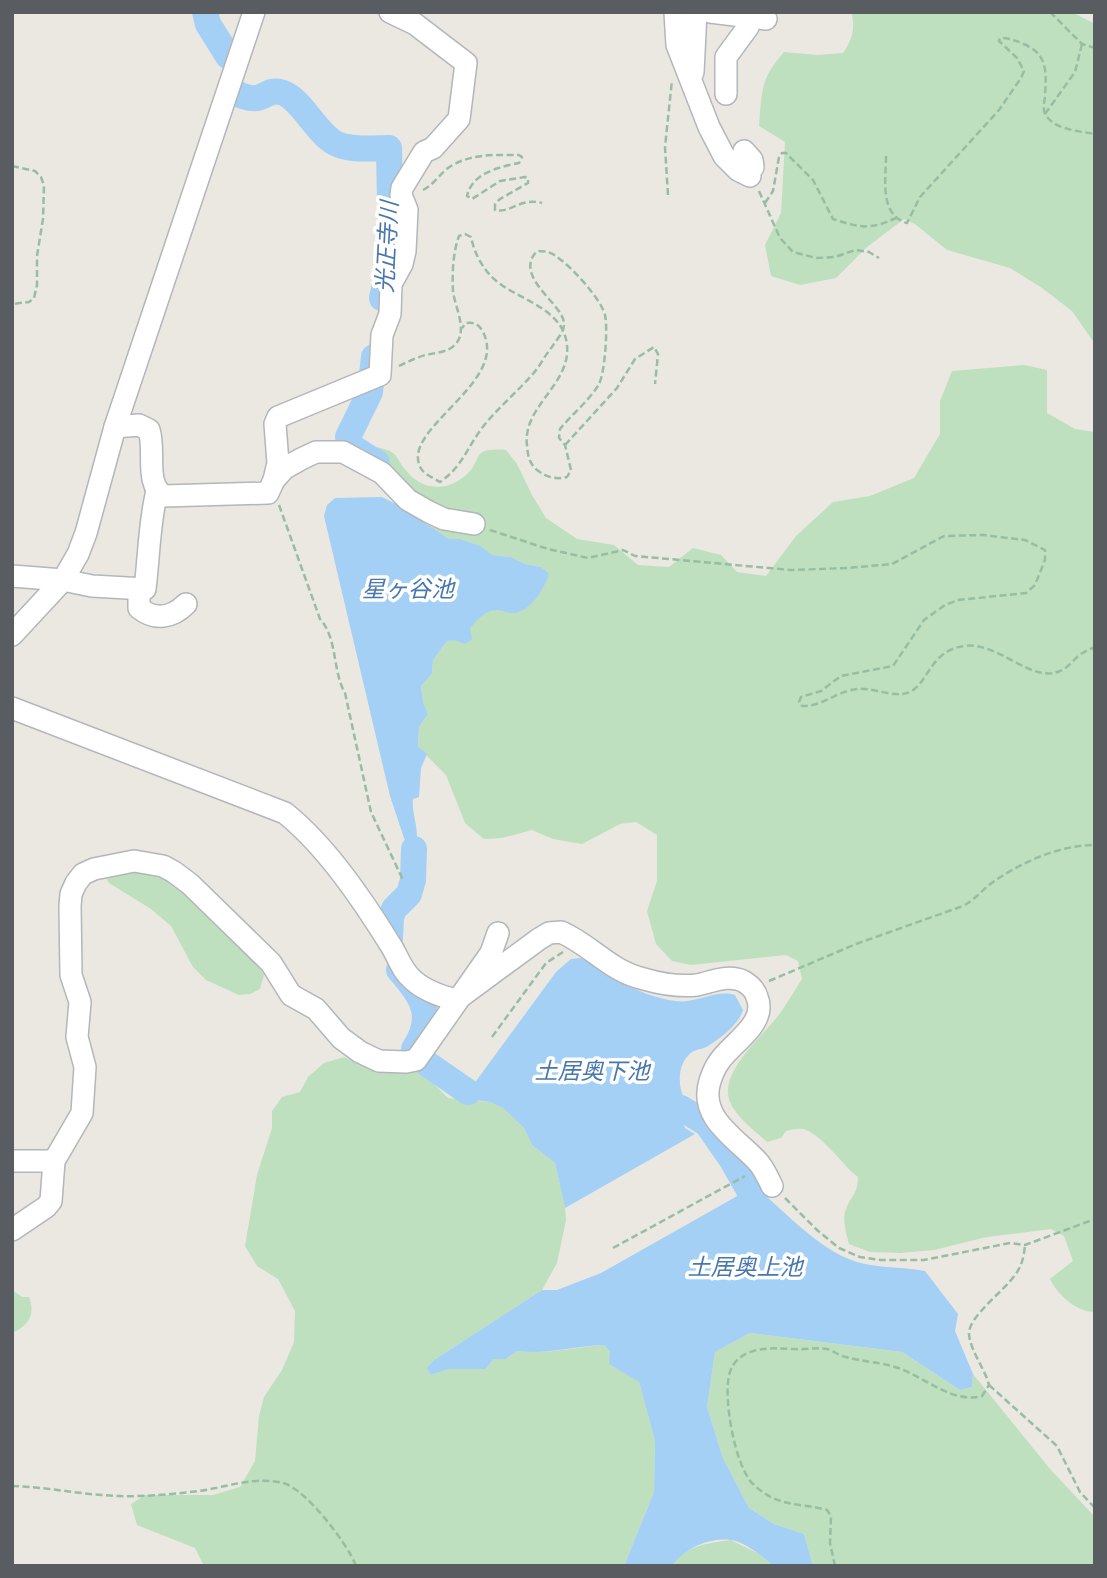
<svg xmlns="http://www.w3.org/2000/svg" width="1107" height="1578" font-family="'Fira Sans Condensed','Noto Sans JP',sans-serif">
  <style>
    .green { fill: #bee0bf }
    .water { fill: #a4d0f6 }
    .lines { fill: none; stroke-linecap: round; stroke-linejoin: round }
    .river { stroke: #a4d0f6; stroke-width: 26 }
    .minor-casing { stroke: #b3b6ba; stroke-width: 24 }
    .path { stroke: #97bea3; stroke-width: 2.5; stroke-dasharray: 7 3.5; stroke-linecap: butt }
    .minor { stroke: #fff; stroke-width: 21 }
    .labels { text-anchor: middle; stroke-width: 7; stroke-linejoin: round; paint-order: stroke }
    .water-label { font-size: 23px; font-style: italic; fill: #4877ae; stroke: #fff }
  </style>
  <rect width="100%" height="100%" fill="#eae8e0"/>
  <!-- green -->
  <g class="green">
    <path d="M851 12H1072L1095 24V344L1072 311 1042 288 1010 268 947 250 915 224 904 219 867 247 836 278 800 285 771 276 765 245 781 213 785 142 759 126C762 90 760 80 784 52L818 55 843 53C852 41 856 27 851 12Z"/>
    <path d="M1024 365 1047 370V413L1075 429 1095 432V1312C1076 1312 1058 1295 1050 1279L1073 1261 1064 1236 1051 1229 987 1237 934 1250 900 1253 870 1252 849 1244C846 1233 842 1220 846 1209 852 1194 857 1196 858 1177 842 1165 821 1133 803 1129 798 1128 791 1130 786 1131L781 1138 767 1142C755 1131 737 1118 730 1102 718 1073 762 1037 778 1016 787 1004 794 991 802 979L798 961 786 955 691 965 672 961 656 944 647 911 657 881V835L636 822 620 824 582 844 553 839 532 830 502 838 484 839 465 823 446 775 418 747 419 727 428 714 423 702 421 686 432 674 433 660 447 641C467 638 475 613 495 610 500 609 508 612 512 613L541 567 525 564 511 557 492 555 481 546 460 539H449L429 527 417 499 405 482 373 456 378 447C382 449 390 450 393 453 397 456 400 463 403 467 419 489 443 494 465 476 484 460 469 447 506 450L517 464 532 495 546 518 577 539 614 545 638 565 669 567 693 548 721 555 737 572 766 576 796 536 833 502 870 496 914 478 940 434V401L952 371Z"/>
    <polygon points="119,869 165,875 249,949 264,975 260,989 250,994 239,995 206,980 193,967 171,926 151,909 109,883 106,878 108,872"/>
    <path d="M344 1057 365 1066 418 1068 448 1098 490 1102 503 1108 524 1128 532 1145 555 1163 565 1208 566 1220 557 1263 542 1290 434 1360 428 1368 431 1375 449 1369H486L493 1359H506L517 1351C545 1355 575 1347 604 1345L610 1352V1364L639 1382 655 1441 654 1492 624 1566H204L195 1548 137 1525 131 1504 145 1495H213L240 1487 255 1461 259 1416 264 1397 282 1370 294 1342 295 1311 278 1279 257 1266 245 1246 257 1175 272 1128V1111L282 1097 300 1092 308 1077 324 1063Z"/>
    <path d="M12 1290 22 1297H29C36 1315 28 1326 12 1333Z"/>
    <polygon points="750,1333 902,1352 960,1390 972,1387 973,1374 1050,1469 1095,1517 1095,1566 813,1566 804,1534 774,1524 749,1508 723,1458 707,1407 715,1352"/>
    <path d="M731 1540 759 1554 773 1566H672C686 1545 708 1543 731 1540Z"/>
  </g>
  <!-- water -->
  <g class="water">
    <path d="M382 497 396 504 449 539H460L481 546 492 555 511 557 525 564 541 567 549 574C544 589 531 611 514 613 508 614 503 610 497 610 486 610 477 620 470 628L472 639 465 644 454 640 447 641 433 660 432 674 421 686 423 702 428 714 419 727 418 747 427 754 421 768 419 797 413 799C411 815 422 834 414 849L409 848 406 844 390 796 324 516 327 505 335 498Z"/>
    <path d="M580 958C594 963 605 974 618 981 635 990 658 999 676 1001 698 1004 714 989 735 995L743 1010C739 1024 721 1038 708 1046 704 1049 697 1049 692 1052 678 1062 677 1084 684 1098 681 1109 681 1117 685 1128L695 1134 565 1208 555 1163 532 1145 524 1128 503 1108 490 1102 468 1099V1092L556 972 571 959Z"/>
    <path d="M755 1186C783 1210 816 1246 849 1259 873 1269 900 1266 925 1271L958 1314 955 1331 973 1374 972 1387 960 1390 902 1352 750 1333 715 1352 707 1407 723 1458 749 1508 774 1524 804 1534 813 1566H773C762 1556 745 1542 731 1540 709 1537 684 1549 672 1566H624L654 1492 655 1441 639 1382 609 1364 610 1352 604 1345C575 1346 546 1355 517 1351L506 1359H493L486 1369H449L431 1375 427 1368 434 1360 542 1290H557L601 1273Z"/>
  </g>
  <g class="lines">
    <!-- river -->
    <g class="river">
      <polyline points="205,12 208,24 228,56"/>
      <path d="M234 92C264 108 263 88 280 92 299 95 316 133 335 143 349 151 373 148 389 148L391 259 382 298"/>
      <polyline points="374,357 370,392 348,437 352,447 377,463"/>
      <polyline points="390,938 391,917 394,909 409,894 413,880 414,849"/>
      <path d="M399 970C422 996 436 1016 414 1049L426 1063 468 1092"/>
      <polyline points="681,1108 707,1124 732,1160 749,1190"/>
    </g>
    <!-- minor casing -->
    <g class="minor-casing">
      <g id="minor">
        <polyline points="675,12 677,45 709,127 724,156 738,170 750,176"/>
        <polyline points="710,12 766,19"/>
        <polyline points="691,76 693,72 696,12"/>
        <polyline points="726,94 726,57 748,27 750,12"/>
        <polyline points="743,172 753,167 752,160 744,151"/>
        <path d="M115 427 139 425 149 430C156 450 144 484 164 496L268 493 274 480 285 468 301 459 316 452H343L382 473 408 500 429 512 444 519 474 524"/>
        <polyline points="274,480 278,463 275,424 278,417 380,375 382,335 390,314 391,284 402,264 405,251 407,210 401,195 402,188 424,152 433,148 459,119 466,63 415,24 390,12"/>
        <path d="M12 576 63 580 92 586 145 589C149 557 149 523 157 491"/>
        <path d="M139 590V608C155 621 172 618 186 604"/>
        <polyline points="12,635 63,580 78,554 86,533 115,427 254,12"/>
        <path d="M12 708 285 813C326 846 362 899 390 944 398 956 401 970 413 980 425 991 440 996 456 1000L539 939 549 933 561 932C591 945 611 972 644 979 661 984 679 987 697 985 712 982 728 974 743 981 750 985 755 990 757 997 768 1024 731 1043 719 1062 715 1067 712 1075 710 1081 698 1119 738 1139 759 1163 764 1169 768 1178 772 1186"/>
        <polyline points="12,1161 54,1161"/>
        <polyline points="12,1230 46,1207 51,1201 54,1161 82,1113 85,1067 77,1037 80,1002 71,975 70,906 71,894 76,883 83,874 94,869 134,861 163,866 174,872 190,884 271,963 291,995 316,1009 341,1038 360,1052 379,1061 406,1062 416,1060 491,953 498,933"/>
      </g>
    </g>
    <!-- path -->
    <g class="path">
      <polyline points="1050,12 1082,44 1095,48"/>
      <polyline points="1045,114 1075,72 1082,44"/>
      <path d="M886 156C886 179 879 215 907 223L920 197 999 110 1021 78 1024 71 1017 58 999 41 1000 38C1010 38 1017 41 1026 45 1049 56 1046 75 1045 97 1044 102 1043 109 1045 114 1054 130 1079 131 1095 134"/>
      <polyline points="12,166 35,171 41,177 44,186 43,219 37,256 37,285 34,298 29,302 12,304"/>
      <path d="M423 190C433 185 439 175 448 168 470 153 494 155 519 155L522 157 519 163C499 167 472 173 467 196L472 199 500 181 525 177 528 178V183L500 199 495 204V210C510 214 520 197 542 203"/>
      <polyline points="759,191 780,238 793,252 816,258 835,257 855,250 869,252 879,258"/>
      <polyline points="668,195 665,147 672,80"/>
      <path d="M765 203 773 191 779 157 782 153H786L813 180 833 219C860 228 870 230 896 218"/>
      <path d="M399 366C407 362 416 358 425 355 434 353 443 353 451 348 471 335 455 309 453 291 452 274 453 252 459 236L465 234 471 237C474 251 480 264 490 275 511 299 563 305 567 345 571 385 522 406 527 446 528 456 529 463 537 470 546 477 556 480 567 477L571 470 565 445 559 438 560 429C572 414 590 400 599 384 605 372 608 328 605 315 601 299 571 266 557 257 551 252 545 251 537 251 512 277 565 305 564 324 564 333 556 340 552 347 546 354 542 362 537 369 520 390 498 407 482 428 467 448 462 467 440 482 435 479 426 475 422 470 395 431 510 384 483 332 479 324 474 322 466 323L462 328"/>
      <polyline points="565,445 617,388 635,359 654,347 658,354 655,384"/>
      <path d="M279 505 320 619C338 639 332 670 345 693L371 812 403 880"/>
      <path d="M490 530 548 549 588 558 623 550 635 556 791 570 847 568 892 564 944 536 983 535 1025 540 1045 550V560L1035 585 1026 593 958 600 945 605 924 620 893 666 841 676 821 691 801 697 799 702 802 706C822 707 837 691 857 689 873 687 895 699 910 692 930 681 930 650 965 646 998 641 1031 684 1060 671 1068 668 1074 659 1081 654 1085 651 1090 649 1095 647"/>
      <path d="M769 981 856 944 963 906C976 899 982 890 993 882 1022 862 1059 845 1095 845"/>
      <polyline points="492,1037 546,963 563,952"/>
      <polyline points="785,1198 817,1230 839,1248 860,1257 881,1260 924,1260 1010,1243 1025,1245 1095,1219"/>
      <polyline points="613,1248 745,1176"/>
      <polyline points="989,1385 1057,1446 1080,1492 1095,1508"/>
      <path d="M12 1486C48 1487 83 1495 119 1496 145 1497 173 1494 199 1491 227 1487 255 1476 283 1483 305 1488 348 1544 356 1566"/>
      <path d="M835 1566 830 1543 831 1516 827 1510C797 1502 778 1508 753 1484 735 1467 722 1395 730 1372 734 1359 746 1352 758 1350 771 1347 782 1349 795 1349 805 1350 817 1347 827 1349 833 1350 839 1356 846 1357 863 1362 881 1362 898 1368 925 1377 952 1404 982 1396L989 1385C985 1369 970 1350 969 1334 968 1317 1004 1291 1015 1275 1022 1266 1024 1256 1025 1245"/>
    </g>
    <!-- minor -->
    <use href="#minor" class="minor"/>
  </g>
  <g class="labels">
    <!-- water labels -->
    <g class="water-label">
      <text transform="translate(387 247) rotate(-87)" y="8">光正寺川</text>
      <text x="408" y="597">星ヶ谷池</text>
      <text x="592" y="1079">土居奥下池</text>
      <text x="745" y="1275">土居奥上池</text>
    </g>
  </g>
  <!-- border -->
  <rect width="1107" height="1578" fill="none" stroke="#595c60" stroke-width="28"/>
</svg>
